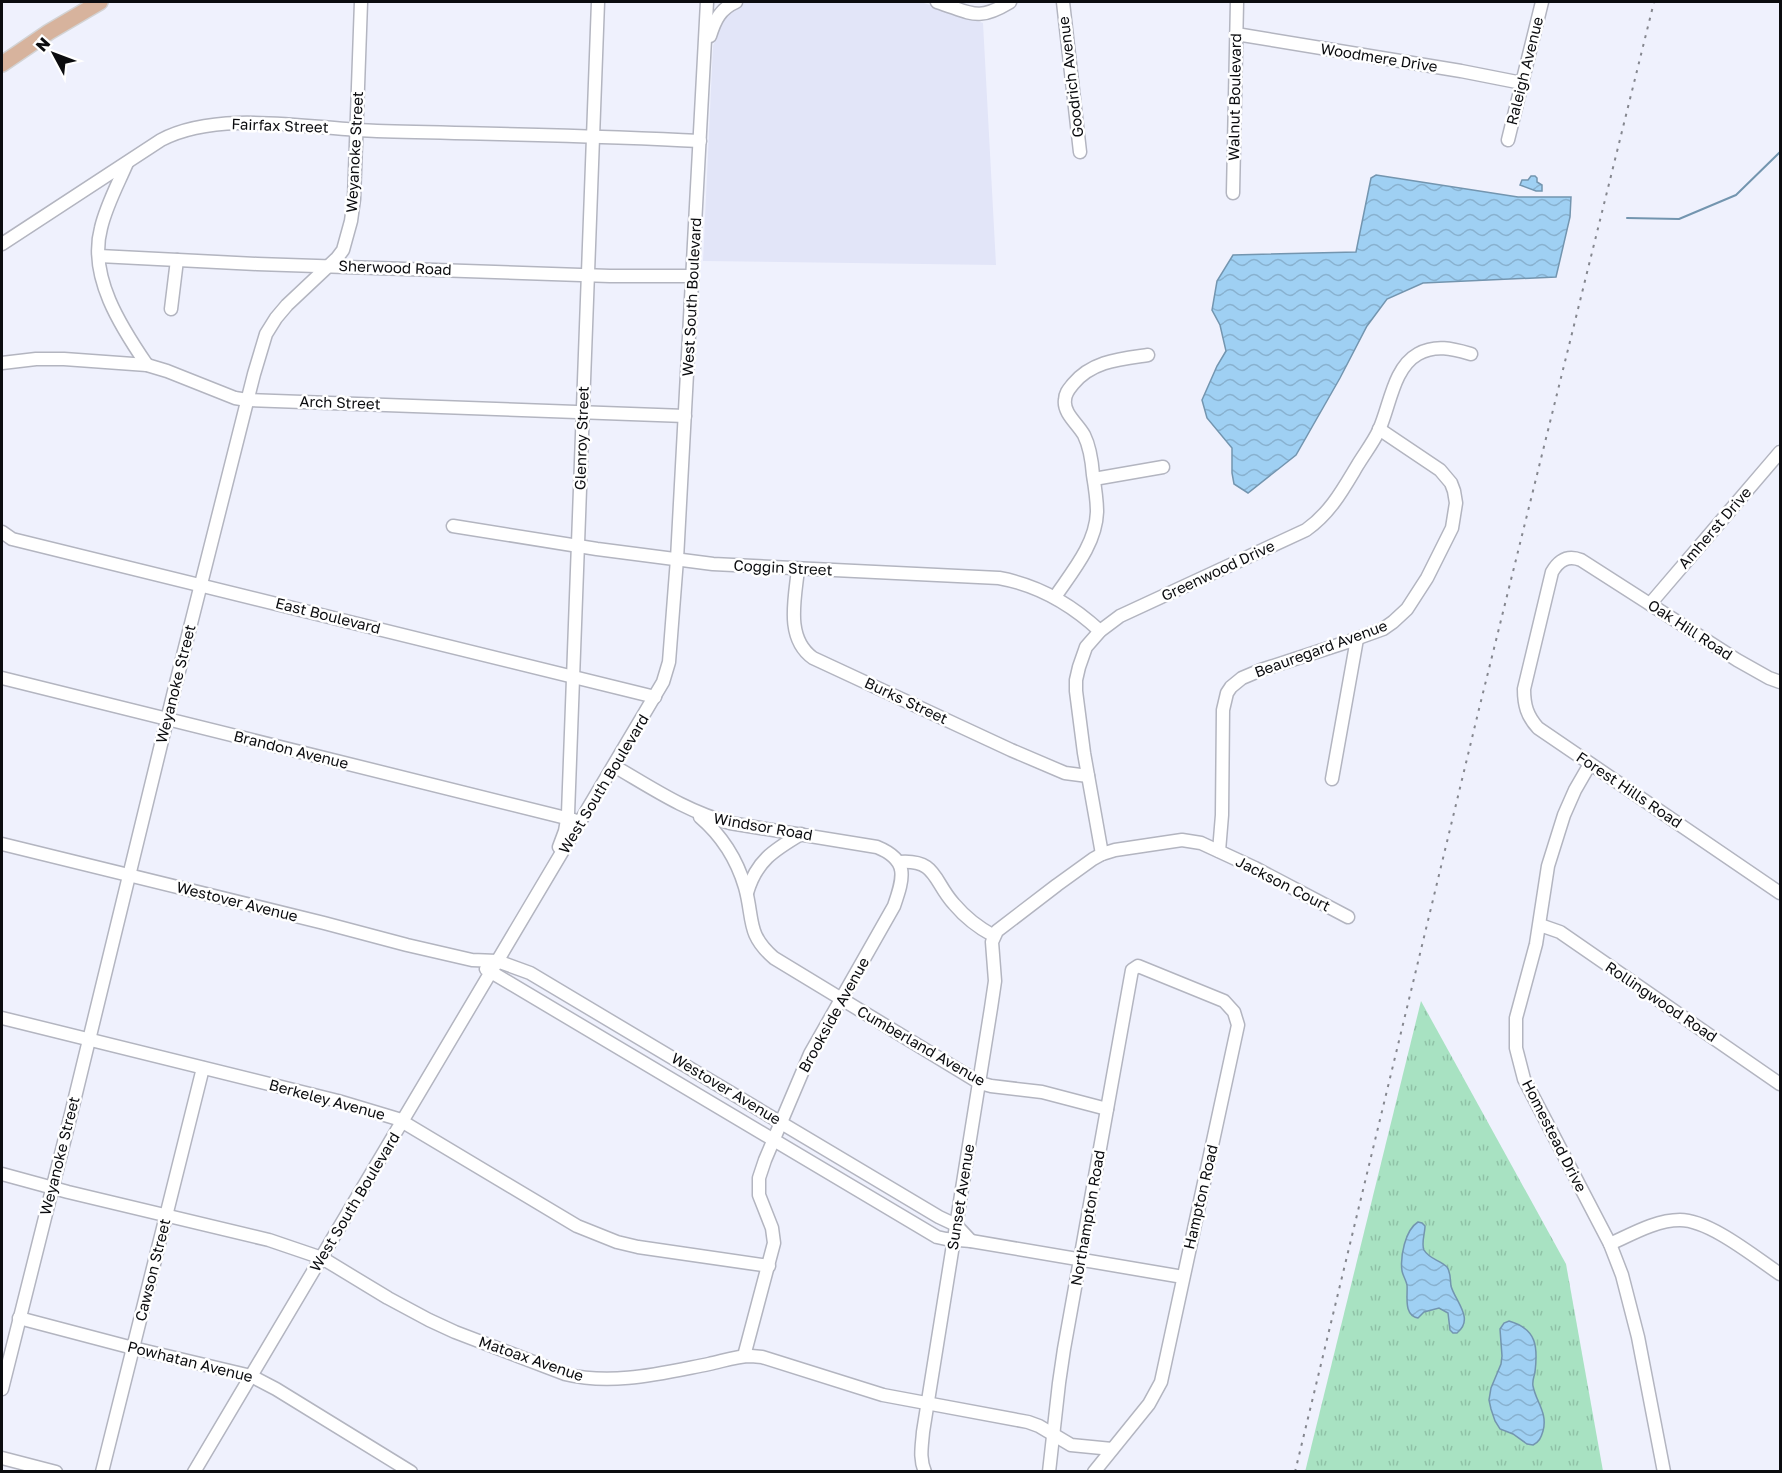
<svg xmlns="http://www.w3.org/2000/svg" width="1782" height="1473" font-family="'Golos Text',sans-serif">
  <style>
    .built { fill: #e2e5f8 }
    .grass { fill: url(#grass-tufts) }
    .water { fill: url(#water-waves); stroke: #7395af; stroke-width: 1.5 }
    .lines { fill: none; stroke-linecap: round; stroke-linejoin: round }
    .stream { stroke: #7395af; stroke-width: 2 }
    .minor-casing { stroke: #b3b5c0; stroke-width: 15 }
    .major-casing { stroke: #d3d3d4; stroke-width: 18 }
    .minor { stroke: #fff; stroke-width: 12 }
    .major { stroke: #d7b39d; stroke-width: 15 }
    .rail { stroke: #85878f; stroke-width: 2; stroke-dasharray: 3 6; stroke-linecap: butt }
    .labels { text-anchor: middle; stroke-width: 5; stroke-linejoin: round; paint-order: stroke }
    .street-label { font-size: 15px; fill: #0b0c0f; stroke: #fff }
  </style>
  <defs>
    <pattern id="grass-tufts" width="24" height="20" patternUnits="userSpaceOnUse" patternTransform="scale(1.5)"><rect width="24" height="20" fill="#a8e2c2"/><path d="M3 7l-1-3M5 7V3M7 7l1-3M15 17l-1-3M17 17v-4M19 17l1-3" fill="none" stroke="#8fc1a6"/></pattern>
    <pattern id="water-waves" width="16" height="10" patternUnits="userSpaceOnUse" patternTransform="scale(1.5)"><rect width="16" height="10" fill="#9fd0f3"/><path d="M0 5q4-4 8 0t8 0" fill="none" stroke="#88b1cf"/></pattern>
  </defs>
  <rect width="100%" height="100%" fill="#eff1fd"/>
  <!-- built -->
  <polygon class="built" points="746,2 924,3 983,23 996,265 703,261 713,46 723,19 735,7"/>
  <!-- grass -->
  <polygon class="grass" points="1421,1001 1566,1264 1603,1471 1305,1472"/>
  <!-- water -->
  <g class="water">
    <polygon points="1376,175 1518,197 1571,197 1570,217 1556,277 1423,283 1387,299 1367,326 1340,378 1296,455 1248,493 1234,484 1232,473 1232,448 1207,418 1202,400 1217,366 1226,351 1220,325 1212,310 1217,281 1233,255 1356,252 1371,178"/>
    <polygon points="1531,176 1535,176 1537,178 1537,182 1542,185 1542,191 1536,191 1520,185 1522,180 1528,180"/>
    <path d="M1418 1222 1422 1223 1425 1226C1425 1233 1421 1244 1424 1250 1429 1259 1440 1260 1447 1267 1451 1273 1450 1279 1451 1286 1455 1301 1475 1319 1457 1333H1453L1450 1330 1448 1313 1439 1308 1424 1312 1418 1318C1403 1315 1408 1296 1407 1285 1406 1280 1403 1276 1402 1271 1400 1257 1405 1230 1418 1222Z"/>
    <path d="M1509 1321C1537 1329 1538 1347 1535 1372 1534 1377 1532 1381 1533 1386 1536 1402 1548 1413 1543 1431 1541 1438 1539 1442 1533 1445L1527 1444 1513 1434 1500 1429 1495 1421 1491 1409 1489 1400 1491 1388 1501 1364 1502 1356 1500 1329 1504 1323Z"/>
  </g>
  <g class="lines">
    <!-- stream -->
    <polyline class="stream" points="1627,218 1679,219 1736,195 1780,152"/>
    <!-- minor casing -->
    <g class="minor-casing">
      <g id="minor">
        <path d="M937 2C972 13 977 22 1010 2"/>
        <polyline points="1063,2 1080,152"/>
        <polyline points="1236,34 1461,71 1522,83"/>
        <path d="M710 36C715 20 720 9 736 2"/>
        <polyline points="1508,140 1542,2"/>
        <path d="M127 163C118 184 106 206 101 228 88 276 121 327 147 365"/>
        <polyline points="1233,193 1237,2"/>
        <path d="M2 244 161 140C219 109 312 129 377 131 484 134 592 135 700 141"/>
        <polyline points="99,256 257,264 610,276 692,276"/>
        <polyline points="171,309 177,260"/>
        <polyline points="2,363 36,359 64,359 147,365 167,371 235,398 247,400 685,416"/>
        <polyline points="1094,479 1163,467"/>
        <path d="M453 526 597 549 713 564 999 578C1038 585 1071 604 1100 631"/>
        <polyline points="2,532 12,539 655,697"/>
        <path d="M798 569C795 599 785 638 813 658L1011 750 1065 773 1088 776"/>
        <path d="M1055 597C1072 572 1096 544 1097 512 1097 500 1095 487 1093 475 1092 462 1090 447 1084 435 1078 424 1063 413 1065 400 1065 393 1069 389 1073 384 1092 361 1120 359 1148 355"/>
        <polyline points="1650,604 1780,452"/>
        <polyline points="2,678 574,820"/>
        <path d="M1780 682 1769 678 1737 660 1581 560C1568 555 1559 560 1552 572L1524 689C1524 705 1527 716 1538 728L1780 893"/>
        <polyline points="1590,764 1575,790 1564,815 1548,866 1536,944 1516,1018 1516,1048 1524,1079 1610,1244 1622,1275 1638,1337 1664,1472"/>
        <path d="M614 766C652 788 687 812 730 823L877 847C909 860 904 877 894 906L810 1054 765 1160 759 1178V1195L772 1228 774 1243 744 1356"/>
        <polyline points="1332,779 1357,639"/>
        <path d="M700 817C721 835 737 860 745 887 754 919 746 934 774 958L980 1083 991 1086 1042 1092 1107 1109"/>
        <polyline points="2,844 324,923 407,945 472,960 497,961 530,973 939,1217 956,1225 971,1241"/>
        <polyline points="559,847 565,831 568,814 598,2"/>
        <polyline points="1219,851 1222,815 1223,710 1227,693 1231,687 1242,678 1261,670 1347,642 1383,629 1393,622 1407,609 1427,578 1452,528 1456,503 1454,491 1451,483 1440,470 1379,429"/>
        <path d="M1102 854 1084 753 1076 691V680L1079 667 1086 647 1100 631 1120 616 1306 530C1330 513 1342 491 1357 466 1364 454 1373 443 1379 430 1390 406 1393 368 1418 354 1436 344 1453 349 1471 354"/>
        <path d="M899 862C937 859 933 881 954 904 965 917 979 928 994 936"/>
        <path d="M747 893C756 861 774 850 801 834"/>
        <polyline points="1540,925 1560,932 1780,1084"/>
        <polyline points="486,969 937,1237 946,1239 971,1241 1183,1277"/>
        <polyline points="2,1018 338,1101 398,1119 577,1226 617,1242 638,1247 769,1266"/>
        <path d="M2 1174 68 1192 269 1240 322 1258 388 1298 429 1320 455 1332 565 1374C613 1386 662 1373 709 1364 723 1361 737 1356 751 1356L762 1357 883 1395 1028 1422 1039 1426 1071 1445 1112 1449"/>
        <path d="M1610 1244C1632 1234 1656 1220 1680 1220 1710 1220 1756 1258 1780 1274"/>
        <polyline points="19,1318 133,1348 251,1376 276,1389 411,1472"/>
        <polyline points="2,1389 69,1122 176,683 254,374 266,334 276,318 287,305 337,258 343,250 351,221 354,199 361,2"/>
        <polyline points="2,1458 56,1472"/>
        <polyline points="102,1472 203,1068"/>
        <polyline points="194,1472 663,682 669,662 677,559 707,2"/>
        <path d="M925 1472C919 1458 922 1446 923 1432L991 1008 995 981 992 942 997 931 1057 885 1093 859 1102 854 1115 850 1182 840 1201 843 1255 868 1348 917"/>
        <polyline points="1049,1472 1059,1383 1064,1349 1132,970 1138,966 1224,1001 1234,1012 1238,1025 1161,1382 1149,1404 1094,1472"/>
      </g>
    </g>
    <!-- major casing -->
    <g class="major-casing">
      <polyline id="major" points="2,64 49,32 100,2"/>
    </g>
    <!-- minor -->
    <use href="#minor" class="minor"/>
    <!-- major -->
    <use href="#major" class="major"/>
    <!-- rail -->
    <polyline class="rail" points="1295,1472 1479,709 1654,2"/>
  </g>
  <g class="labels">
    <!-- street labels -->
    <g class="street-label">
      <text transform="translate(1379 58) rotate(9)" y="5">Woodmere Drive</text>
      <text transform="translate(1525 71) rotate(-76)" y="5">Raleigh Avenue</text>
      <text transform="translate(1071 77) rotate(-97)" y="5">Goodrich Avenue</text>
      <text transform="translate(1235 97) rotate(-89)" y="5">Walnut Boulevard</text>
      <text transform="translate(280 126) rotate(2)" y="5">Fairfax Street</text>
      <text transform="translate(355 152) rotate(-87)" y="5">Weyanoke Street</text>
      <text transform="translate(395 268) rotate(2)" y="5">Sherwood Road</text>
      <text transform="translate(692 297) rotate(-87)" y="5">West South Boulevard</text>
      <text transform="translate(340 403) rotate(2)" y="5">Arch Street</text>
      <text transform="translate(582 438) rotate(-88)" y="5">Glenroy Street</text>
      <text transform="translate(1715 528) rotate(-49)" y="5">Amherst Drive</text>
      <text transform="translate(783 568) rotate(3)" y="5">Coggin Street</text>
      <text transform="translate(1218 571) rotate(-25)" y="5">Greenwood Drive</text>
      <text transform="translate(328 616) rotate(14)" y="5">East Boulevard</text>
      <text transform="translate(1690 630) rotate(33)" y="5">Oak Hill Road</text>
      <text transform="translate(1321 649) rotate(-20)" y="5">Beauregard Avenue</text>
      <text transform="translate(176 684) rotate(-76)" y="5">Weyanoke Street</text>
      <text transform="translate(906 701) rotate(25)" y="5">Burks Street</text>
      <text transform="translate(291 750) rotate(14)" y="5">Brandon Avenue</text>
      <text transform="translate(604 784) rotate(-59)" y="5">West South Boulevard</text>
      <text transform="translate(1629 790) rotate(34)" y="5">Forest Hills Road</text>
      <text transform="translate(763 827) rotate(10)" y="5">Windsor Road</text>
      <text transform="translate(1283 884) rotate(27)" y="5">Jackson Court</text>
      <text transform="translate(237 902) rotate(14)" y="5">Westover Avenue</text>
      <text transform="translate(1661 1002) rotate(34)" y="5">Rollingwood Road</text>
      <text transform="translate(834 1015) rotate(-61)" y="5">Brookside Avenue</text>
      <text transform="translate(921 1046) rotate(30)" y="5">Cumberland Avenue</text>
      <text transform="translate(726 1089) rotate(31)" y="5">Westover Avenue</text>
      <text transform="translate(327 1100) rotate(15)" y="5">Berkeley Avenue</text>
      <text transform="translate(1554 1136) rotate(63)" y="5">Homestead Drive</text>
      <text transform="translate(60 1156) rotate(-76)" y="5">Weyanoke Street</text>
      <text transform="translate(961 1197) rotate(-81)" y="5">Sunset Avenue</text>
      <text transform="translate(1201 1197) rotate(-77)" y="5">Hampton Road</text>
      <text transform="translate(355 1202) rotate(-59)" y="5">West South Boulevard</text>
      <text transform="translate(1088 1218) rotate(-80)" y="5">Northampton Road</text>
      <text transform="translate(153 1270) rotate(-76)" y="5">Cawson Street</text>
      <text transform="translate(531 1359) rotate(19)" y="5">Matoax Avenue</text>
      <text transform="translate(190 1362) rotate(14)" y="5">Powhatan Avenue</text>
    </g>
  </g>
  <!-- border -->
  <rect width="1782" height="1473" fill="none" stroke="#0b0c0f" stroke-width="6"/>
  <!-- north arrow -->
  <g transform="translate(54 54) rotate(311)" stroke="#ffffff" stroke-width="4.5" paint-order="stroke">
  <path d="M0-4.5L10 22L0 15L-10 22Z" fill="#0b0c0f"/>
  <text y="-9" font-size="16" font-weight="bold" text-anchor="middle" fill="#0b0c0f">N</text>
  </g>
</svg>
